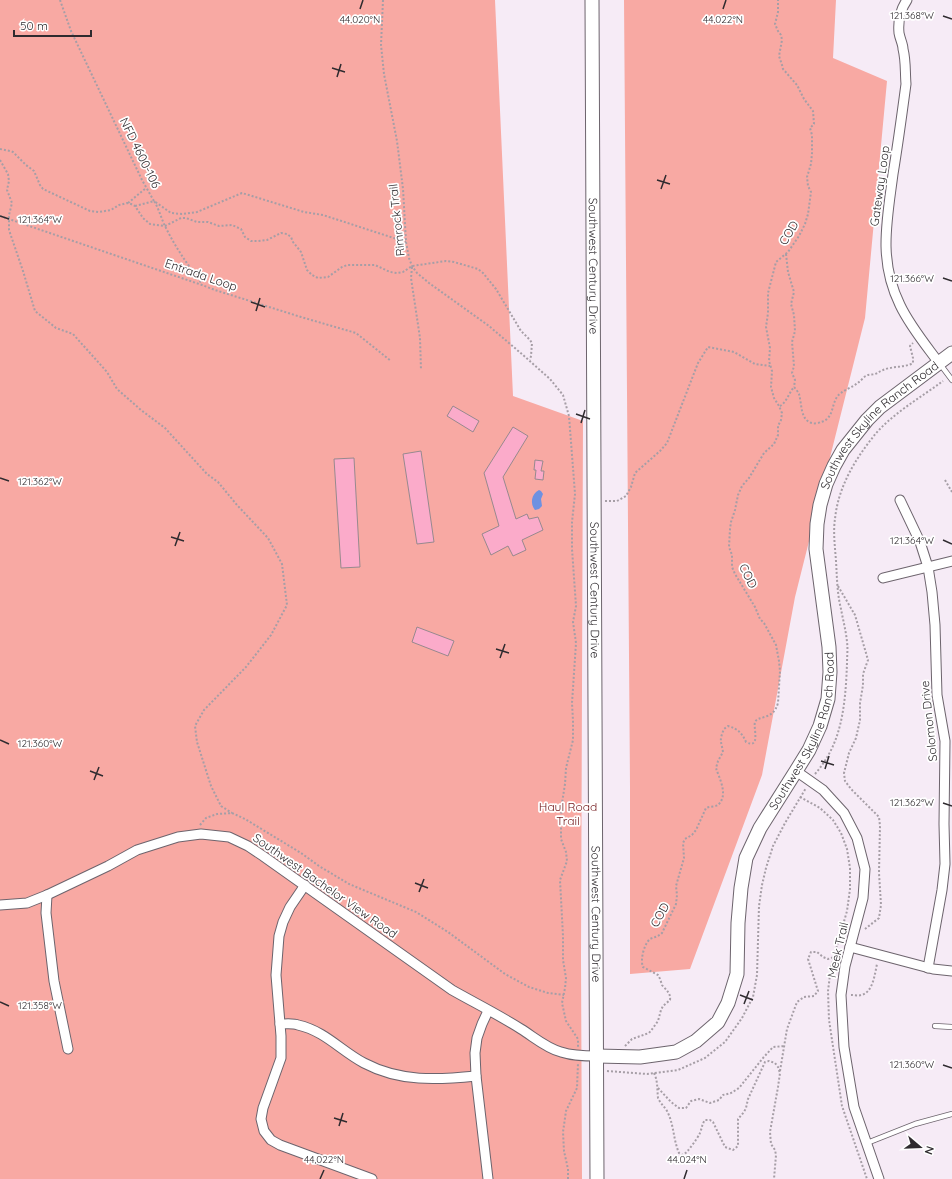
<svg xmlns="http://www.w3.org/2000/svg" width="952" height="1179" font-family="Quicksand,sans-serif">
  <style>
    .green { fill: #f8a9a3 }
    .water { fill: #6e91e1 }
    .building { fill: #fbabca; stroke: #97898e }
    .lines { fill: none; stroke-linecap: round; stroke-linejoin: round }
    .lane-casing { stroke: #6d646d; stroke-width: 6 }
    .street-casing { stroke: #6d646d; stroke-width: 11 }
    .secondary-casing { stroke: #6d646d; stroke-width: 15 }
    .path { stroke: #a69ea6; stroke-width: 2; stroke-dasharray: 2 2; stroke-linecap: butt }
    .lane { stroke: #fff; stroke-width: 4.5 }
    .street { stroke: #fff; stroke-width: 9 }
    .secondary { stroke: #fff; stroke-width: 13 }
    .ticks { fill: none; stroke: #2f2b2f; stroke-width: 1.5 }
    .labels { text-anchor: middle; stroke-width: 3.5; stroke-linejoin: round; paint-order: stroke }
    .street-label { font-size: 12px; fill: #2f2b2f; stroke: #fff }
    .park-label { font-size: 12px; fill: #711619; stroke: #fff }
    .ticks-label { font-size: 10px; text-anchor: middle; fill: #2f2b2f; stroke: #fff; stroke-width: 3.5; stroke-linejoin: round; paint-order: stroke }
  </style>
  <rect width="100%" height="100%" fill="#f6ebf6"/>
  <!-- green -->
  <g class="green">
    <polygon points="0,0 495,0 513,396 583,421 581,958 582,1179 0,1179"/>
    <polygon points="624,0 836,0 833,58 887,81 865,318 795,597 762,775 690,969 630,974 630,786"/>
  </g>
  <!-- water -->
  <path class="water" d="M539 490 541 491 543 494 541 499 542 506 539 509 535 510C530 504 531 494 539 490Z"/>
  <!-- building -->
  <g class="building">
    <polygon points="453,406 479,421 473,432 447,416"/>
    <polygon points="513,427 528,436 503,477 516,519 527,514 529,519 538,517 543,530 522,540 526,550 513,556 508,546 491,555 482,534 499,526 484,473"/>
    <polygon points="421,451 434,542 417,544 403,454"/>
    <polygon points="354,458 360,567 341,568 334,459"/>
    <polygon points="535,460 543,461 541,471 544,471 543,480 535,479 536,470 534,470"/>
    <polygon points="417,627 454,641 448,656 412,642"/>
  </g>
  <g class="lines">
    <!-- lane casing -->
    <g class="lane-casing">
      <g id="lane">
        <polyline points="940,364 952,380"/>
        <polyline points="935,1026 952,1027"/>
        <polyline points="867,1143 915,1124 952,1114"/>
      </g>
    </g>
    <!-- street casing -->
    <g class="street-casing">
      <g id="street">
        <path d="M907 0C900 10 898 22 899 33 900 39 903 44 903 49 906 61 905 72 906 84 902 114 898 144 893 174 887 221 878 260 900 305 910 326 925 344 939 363"/>
        <polyline points="900,500 920,542 928,567 932,592 935,625 937,695 945,741 944,824 945,864 942,890 928,968"/>
        <polyline points="883,578 952,561"/>
        <polyline points="796,771 823,790 844,813 857,838 865,869 863,898 845,966 841,995 844,1047 854,1107 879,1179"/>
        <polyline points="305,885 290,907 283,922 279,936 276,975 281,1036 281,1058 263,1108 261,1119 264,1131 271,1140 280,1145 372,1179"/>
        <polyline points="47,895 46,913 54,981 68,1049"/>
        <path d="M0 905 27 903 47 895 108 866 137 850 178 837 201 834 229 837 248 846 263 856 452 990C475 1003 499 1015 521 1029 534 1037 546 1048 561 1052 573 1056 585 1056 597 1056"/>
        <polyline points="850,947 933,969 952,971"/>
        <path d="M280 1024C286 1024 293 1023 298 1025 325 1031 341 1051 364 1063 400 1082 437 1080 476 1076"/>
        <polyline points="488,1179 476,1076 475,1053 477,1038 482,1024 488,1011"/>
      </g>
    </g>
    <!-- secondary casing -->
    <g class="secondary-casing">
      <g id="secondary">
        <path id="s1" d="M592 0 597 1179"/>
        <path id="s2" d="M597 1056 640 1057 676 1052 696 1041 718 1022 728 1003 737 974 738 923 741 888 746 858 760 828 796 771 809 750 820 726 828 699 830 672 829 647 816 549 817 524 820 505 826 484 834 466 843 450 867 420 880 407 952 353"/>
      </g>
    </g>
    <!-- path -->
    <g class="path">
      <polyline points="60,0 71,31 142,180 154,201 171,213 182,214 197,212 242,193 252,196 304,212 323,215 406,242"/>
      <polyline points="383,0 381,45 384,74 397,141 403,189 406,242 409,258 412,266 417,273 429,283 489,326 523,355 550,379 563,395 569,416 575,494 572,522 572,549 576,606 573,622 576,643 572,703 573,721 573,740 566,768 565,784 562,803 561,817 561,839 566,852 567,861 560,880 563,936 563,960 566,978 565,988 562,1003 566,1021 578,1039 578,1047"/>
      <polyline points="0,149 10,151 13,152 26,165 34,171 40,185 43,189 90,211 99,212 111,210 119,205 127,203 131,204 135,206 143,218 150,224 165,226 181,218 186,218 197,222 208,222 219,226 232,225 241,229 245,237 251,241 258,241 267,240 281,233 287,234 291,237 293,242 301,252 307,270 312,275 318,278 328,277 342,267 347,265 375,265 390,272 397,273 403,272 412,266 446,261 454,262 478,269 483,273 496,289 521,331 530,340 532,343 531,356 530,360"/>
      <polyline points="0,160 8,174 9,181 7,190 12,203 9,215 9,230 23,271 35,311 56,328 73,334 107,372 117,389 141,410 165,428 207,474 218,482 237,505 268,538 282,564 287,605 271,635 246,667 204,710 195,726 197,742 211,786 221,806 232,813"/>
      <polyline points="128,203 146,188"/>
      <path d="M135 206 154 201C159 209 161 218 165 226 175 247 188 265 202 284"/>
      <polyline points="0,216 202,285 215,290 301,317 356,333 391,361"/>
      <polyline points="786,254 788,272 794,292 791,304 794,315 795,331 792,342 794,366 792,373 795,380 794,387"/>
      <polyline points="412,267 411,278 420,338 421,370"/>
      <path d="M780 406C786 403 789 393 794 387 796 389 798 392 799 394 802 404 800 420 812 423 815 424 819 423 821 422 836 418 830 400 841 393 846 389 853 387 859 382 861 381 863 377 866 376 868 374 872 375 875 374 878 373 880 371 883 370 892 366 904 368 913 363V358L910 346 913 343"/>
      <polyline points="945,480 952,492"/>
      <polyline points="605,501 617,501 626,496 631,487 635,473 660,451 667,443 698,363 708,347 734,352 755,364 770,366"/>
      <polyline points="838,586 855,615 868,660 863,674 863,685 860,703 860,720 856,738 849,753 844,773 845,781 851,789 879,817 880,826 879,873 881,905 879,918 865,929"/>
      <path d="M815 774C821 767 826 760 830 752 844 726 846 691 847 663 847 656 848 649 847 642 846 631 843 620 841 609 837 593 837 577 836 561 835 547 833 532 835 519 838 488 854 461 873 437 890 415 920 398 943 381"/>
      <polyline points="800,797 820,808 833,820 841,833 847,849 850,868 850,889 847,911 831,967 828,991 829,1020 842,1106 867,1179"/>
      <polyline points="200,825 206,818 217,814 232,813 245,819 301,853 319,866 349,884 416,912 448,932 505,974 529,987 548,993 564,995"/>
      <path d="M851 995C854 995 858 996 861 995 873 993 875 973 877 964"/>
      <path d="M625 1046 632 1039 649 1033 653 1028 658 1021 661 1010 663 1006 670 1000C671 993 666 990 662 985 661 982 660 978 658 975L643 967C640 960 644 944 650 939 654 937 658 937 662 933L676 904 677 895 676 886 684 858 683 843 685 839 692 835 696 830 706 808C710 806 715 807 718 805 729 795 719 778 716 768L718 761 723 752C721 740 719 741 724 729L728 726C738 729 742 733 746 742 761 750 753 727 755 722 758 715 773 721 778 703L780 671 779 661 776 645 764 623 760 619 755 607 735 574 732 567V555L729 547 730 529 731 522 735 510 738 495 742 486 749 478 764 453 774 444 778 435V426L781 420 782 413 779 406 774 398 771 387 772 371 769 361 770 348 766 327 768 313V293L776 262 788 252 799 236 805 224 808 214 811 192 808 186 807 177 811 164 812 153V135L810 128 814 124 813 111 804 99 797 85 783 69 782 65 779 56 782 40 781 35 778 31 775 24 778 12V0"/>
      <polyline points="607,1071 647,1074 678,1070 705,1058 725,1042 742,1018 753,997 757,975 759,906 762,885 766,868 773,846 785,823 806,788"/>
      <polyline points="780,1071 787,1029 797,1002 804,997 814,996 818,991 808,959 811,952 817,952 823,957 828,959 834,957"/>
      <path d="M654 1073C658 1081 657 1089 658 1098 660 1103 664 1106 667 1111 674 1124 673 1139 679 1153L683 1155C688 1152 697 1139 700 1133 702 1128 702 1124 705 1120H710L713 1122 725 1147 733 1150 738 1146V1119L744 1112 746 1108 748 1099 765 1062 769 1061 775 1063 778 1067 780 1073 778 1087 770 1132 771 1144 775 1150 776 1155 774 1179"/>
      <polyline points="658,1088 671,1102 679,1108 686,1108 691,1101 699,1099 710,1103 719,1100 723,1095 731,1093 739,1088 763,1058 773,1047 785,1046"/>
      <polyline points="568,1179 568,1169 564,1151 563,1132 566,1111 577,1088 578,1063"/>
    </g>
    <!-- lane -->
    <use href="#lane" class="lane"/>
    <!-- street -->
    <use href="#street" class="street"/>
    <!-- secondary -->
    <use href="#secondary" class="secondary"/>
  </g>
  <!-- ticks -->
  <path class="ticks" d="M360 9 363 0M723 9 726 0M943 16 952 19M332 68 345 72M337 77 341 64M657 180 670 184M661 189 666 175M0 216 9 219M943 278 952 281M251 302 265 307M256 311 260 298M576 414 590 419M581 423 585 410M0 478 9 481M171 537 184 541M943 540 952 544M175 546 180 532M496 649 509 653M500 658 505 644M0 740 9 744M821 761 834 765M825 769 829 756M90 771 103 776M94 780 99 767M943 803 952 806M415 883 428 888M419 892 424 879M740 995 753 1000M0 1002 9 1006M744 1004 749 991M943 1065 952 1068M334 1118 347 1122M339 1126 343 1113M320 1179 324 1170M684 1179 687 1170"/>
  <g class="labels">
    <!-- street labels -->
    <g class="street-label">
      <text transform="translate(140 153) rotate(64)" y="4">NFD 4600-106</text>
      <text transform="translate(880 186) rotate(-82)" y="4">Gateway Loop</text>
      <text transform="translate(397 220) rotate(-96)" y="4">Rimrock Trail</text>
      <text transform="translate(789 233) rotate(-59)" y="4">COD</text>
      <text dy="4" stroke="none"><textPath href="#s1" startOffset="266">Southwest Century Drive</textPath></text>
      <text transform="translate(201 275) rotate(19)" y="4">Entrada Loop</text>
      <text dy="4" stroke="none"><textPath href="#s2" startOffset="777">Southwest Skyline Ranch Road</textPath></text>
      <text transform="translate(748 576) rotate(64)" y="4">COD</text>
      <text dy="4" stroke="none"><textPath href="#s1" startOffset="590">Southwest Century Drive</textPath></text>
      <text transform="translate(929 721) rotate(-96)" y="4">Solomon Drive</text>
      <text dy="4" stroke="none"><textPath href="#s2" startOffset="441">Southwest Skyline Ranch Road</textPath></text>
      <text transform="translate(325 886) rotate(35)" y="4">Southwest Bachelor View Road</text>
      <text dy="4" stroke="none"><textPath href="#s1" startOffset="914">Southwest Century Drive</textPath></text>
      <text transform="translate(660 915) rotate(-61)" y="4">COD</text>
      <text transform="translate(838 950) rotate(-77)" y="4">Meek Trail</text>
    </g>
    <!-- park labels -->
    <g class="park-label">
      <text x="568" y="811">Haul Road<tspan x="568" dy="14">Trail</tspan></text>
    </g>
  </g>
  <g class="ticks-label">
    <text x="912" y="19">121.368°W</text>
    <text x="360" y="23">44.020°N</text>
    <text x="723" y="23">44.022°N</text>
    <text x="40" y="223">121.364°W</text>
    <text x="912" y="282">121.366°W</text>
    <text x="40" y="485">121.362°W</text>
    <text x="912" y="544">121.364°W</text>
    <text x="40" y="747">121.360°W</text>
    <text x="912" y="806">121.362°W</text>
    <text x="40" y="1009">121.358°W</text>
    <text x="912" y="1068">121.360°W</text>
    <text x="324" y="1163">44.022°N</text>
    <text x="687" y="1163">44.024°N</text>
  </g>
  <!-- north arrow -->
  <g transform="translate(920 1147) rotate(109)" stroke="#ffffff" stroke-width="3" paint-order="stroke">
  <path d="M0-3L7 15L0 10L-7 15Z" fill="#2f2b2f"/>
  <text y="-6" font-size="11" font-weight="bold" text-anchor="middle" fill="#2f2b2f">N</text>
  </g>
  <!-- scale -->
  <path d="M14 30v6h77v-6" fill="none" stroke="#2f2b2f" stroke-width="2"/>
  <text x="20" y="30" font-size="12" fill="#2f2b2f" stroke="#ffffff" stroke-width="3" paint-order="stroke">50 m</text>
</svg>
